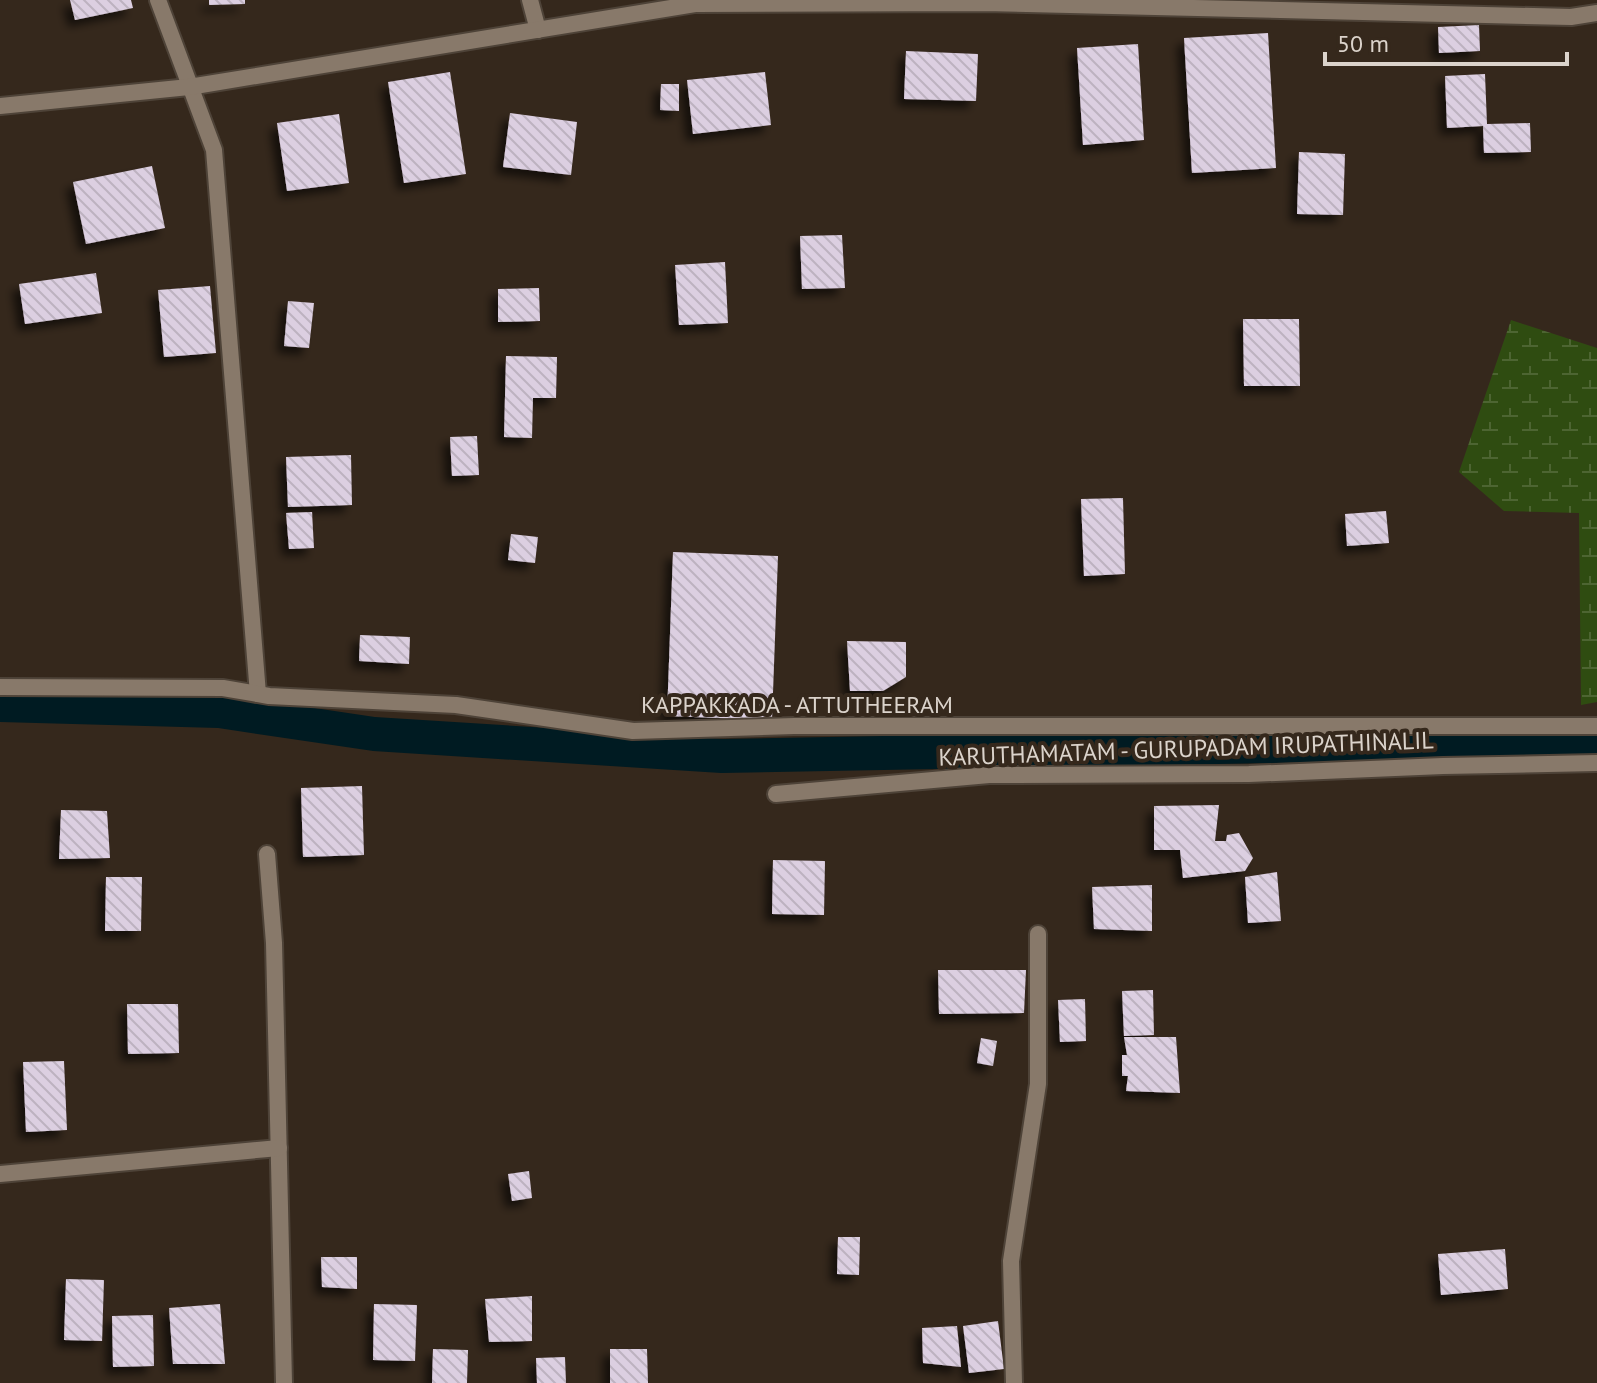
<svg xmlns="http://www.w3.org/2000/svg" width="1597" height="1383" font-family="'PT Sans',sans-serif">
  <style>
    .wetland { fill: url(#wetland-marsh) }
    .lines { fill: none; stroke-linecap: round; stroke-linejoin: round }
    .canal { stroke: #001b22; stroke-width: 34 }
    .building { fill: url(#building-back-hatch); filter: url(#shadow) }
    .street-casing { stroke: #4e4338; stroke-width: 20 }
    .street { stroke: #88796a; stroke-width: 16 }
    .labels { text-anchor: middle; stroke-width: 8; stroke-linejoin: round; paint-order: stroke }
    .street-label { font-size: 24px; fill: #dbd3cb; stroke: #35281c }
  </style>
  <defs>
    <pattern id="wetland-marsh" width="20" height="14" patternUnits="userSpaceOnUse" patternTransform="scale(2)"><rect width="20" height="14" fill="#2f4c11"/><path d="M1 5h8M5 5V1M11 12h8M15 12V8" fill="none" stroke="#4d6532"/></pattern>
    <pattern id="building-back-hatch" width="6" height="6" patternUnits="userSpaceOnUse" patternTransform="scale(2)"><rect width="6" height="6" fill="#dccfe1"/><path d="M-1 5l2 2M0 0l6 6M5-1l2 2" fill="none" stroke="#bdb2c0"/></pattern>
    <filter id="shadow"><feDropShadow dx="-7" dy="7" stdDeviation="4" flood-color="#0009"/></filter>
  </defs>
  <rect width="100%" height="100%" fill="#35281c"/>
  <!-- wetland -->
  <polygon class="wetland" points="1511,320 1597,348 1597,702 1581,705 1579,513 1504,511 1459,472"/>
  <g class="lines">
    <!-- canal -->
    <polyline class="canal" points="0,705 219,711 374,734 722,756 1597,740"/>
  </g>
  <!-- building -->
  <g class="building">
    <polygon points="70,0 131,0 133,8 75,20"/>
    <polygon points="209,0 245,0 245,4 209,5"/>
    <polygon points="1479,25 1480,51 1439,53 1438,27"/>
    <polygon points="1268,33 1276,168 1192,173 1184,38"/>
    <polygon points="1138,44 1144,140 1083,145 1077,48"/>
    <polygon points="906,51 978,54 976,101 904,99"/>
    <polygon points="450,72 466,174 404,183 388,82"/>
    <polygon points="765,72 771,125 693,134 687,80"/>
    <polygon points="1485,74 1487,124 1530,123 1531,152 1484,153 1483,126 1447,128 1445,76"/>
    <polygon points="661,84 679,84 679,111 660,110"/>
    <polygon points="510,113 577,122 571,175 503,167"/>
    <polygon points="339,114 349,183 287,191 277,123"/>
    <polygon points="1299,152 1345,154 1343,215 1297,214"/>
    <polygon points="152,166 165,228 86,244 73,182"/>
    <polygon points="842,235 845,288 802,289 800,236"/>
    <polygon points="725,262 728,323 679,325 675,265"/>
    <polygon points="96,273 102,313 25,324 19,284"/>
    <polygon points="210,286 216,353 164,357 158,290"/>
    <polygon points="539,288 540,321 498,322 498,289"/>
    <polygon points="288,301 314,303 309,348 284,346"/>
    <polygon points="1243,319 1299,319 1300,386 1244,386"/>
    <polygon points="506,356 557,357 556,398 533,398 532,438 504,437"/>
    <polygon points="477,436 479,475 452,476 450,437"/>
    <polygon points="351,455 352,505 288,507 286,457"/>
    <polygon points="1123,498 1125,574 1084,576 1081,499"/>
    <polygon points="1386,511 1389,543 1347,546 1345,514"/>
    <polygon points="312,512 314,548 289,549 286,513"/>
    <polygon points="511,534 538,537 535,563 508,560"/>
    <polygon points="673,552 778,556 772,720 667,716"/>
    <polygon points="360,635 410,637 409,664 359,661"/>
    <polygon points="847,641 906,642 906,677 883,691 850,691"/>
    <polygon points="362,786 364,855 303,857 301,788"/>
    <polygon points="1219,805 1215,841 1226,841 1227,835 1239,833 1253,858 1245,871 1183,878 1180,850 1154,850 1154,806"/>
    <polygon points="61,810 107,811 110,858 59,859"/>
    <polygon points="773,860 825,861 824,915 772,914"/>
    <polygon points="1277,872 1281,921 1248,923 1245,877"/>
    <polygon points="106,877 142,877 141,931 105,931"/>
    <polygon points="1152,885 1152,931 1094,929 1092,887"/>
    <polygon points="938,970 1026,970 1024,1013 939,1014"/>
    <polygon points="1153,990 1154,1035 1124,1036 1122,991"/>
    <polygon points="1085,999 1086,1041 1060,1042 1058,1000"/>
    <polygon points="127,1004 178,1004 179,1053 128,1054"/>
    <polygon points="1124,1037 1176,1037 1180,1093 1126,1091 1128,1076 1122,1076 1122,1055 1127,1055"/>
    <polygon points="981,1038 997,1041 993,1066 977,1063"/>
    <polygon points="64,1061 67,1130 26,1132 23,1062"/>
    <polygon points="529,1171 532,1198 512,1201 508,1174"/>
    <polygon points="838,1237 860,1237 859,1275 837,1274"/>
    <polygon points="1505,1249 1508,1289 1441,1295 1438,1254"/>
    <polygon points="321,1257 357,1257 357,1289 322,1287"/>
    <polygon points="66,1279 104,1280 102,1341 64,1340"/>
    <polygon points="532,1296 532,1341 489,1342 485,1299"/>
    <polygon points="220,1304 225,1364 173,1364 169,1308"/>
    <polygon points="374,1304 417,1305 415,1361 373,1360"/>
    <polygon points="153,1315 154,1366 113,1367 112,1316"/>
    <polygon points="998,1321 1004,1369 969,1373 963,1326"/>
    <polygon points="957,1326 961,1367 923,1363 922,1328"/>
    <polygon points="433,1349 468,1350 467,1383 432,1383"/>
    <polygon points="610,1349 647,1349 648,1383 610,1383"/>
    <polygon points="565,1357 566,1383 537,1383 536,1358"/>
  </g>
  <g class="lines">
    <!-- street casing -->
    <g class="street-casing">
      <g id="street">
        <polyline points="158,0 214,150 258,694"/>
        <polyline points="530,0 538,30"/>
        <polyline points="0,106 189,87 695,4 985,3 1571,17 1597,13"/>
        <polyline points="0,687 223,688 269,696 456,705 633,731 794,726 1597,726"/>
        <polyline points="776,794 989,775 1249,774 1443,766 1597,763"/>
        <polyline points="267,854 274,943 284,1383"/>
        <polyline points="0,1174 279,1148"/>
        <polyline points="1014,1383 1011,1261 1038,1084 1038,934"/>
      </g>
    </g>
    <!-- street -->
    <use href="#street" class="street"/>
  </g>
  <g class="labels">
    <!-- street labels -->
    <g class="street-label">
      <text x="797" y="713">KAPPAKKADA - ATTUTHEERAM</text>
      <text transform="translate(1186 749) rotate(-2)" y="8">KARUTHAMATAM - GURUPADAM IRUPATHINALIL</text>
    </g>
  </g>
  <!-- scale -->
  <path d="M1325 52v12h242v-12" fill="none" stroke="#dbd3cb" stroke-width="4"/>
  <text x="1337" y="52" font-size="24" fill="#dbd3cb" stroke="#35281c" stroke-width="6" paint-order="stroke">50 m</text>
</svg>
